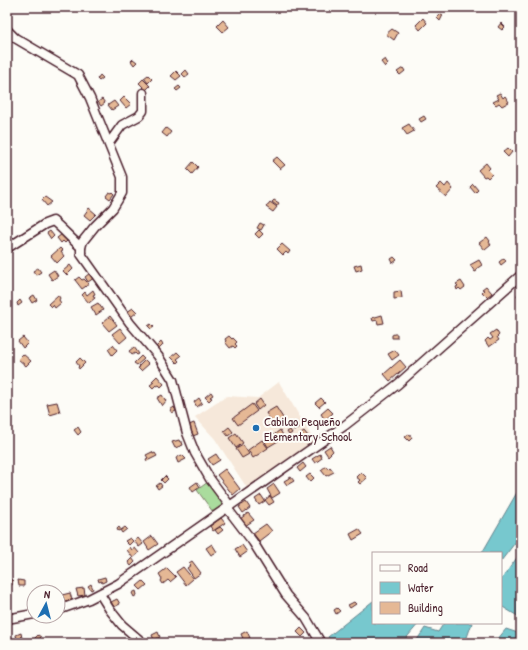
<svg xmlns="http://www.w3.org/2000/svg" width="528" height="650" font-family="'Patrick Hand',sans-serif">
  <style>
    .built { fill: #f6e8da }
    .green { fill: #aadc9d; stroke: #7a7e64 }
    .water { fill: #77c8ce; stroke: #65848d }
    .building { fill: #e5b895; stroke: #4a1f2b }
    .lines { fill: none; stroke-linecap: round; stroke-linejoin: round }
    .minor-casing { stroke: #4a1f2b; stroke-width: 11 }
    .minor { stroke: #fdfcf7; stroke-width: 8 }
    .poi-dot { fill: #1f6fb2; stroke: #fdfcf7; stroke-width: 1.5 }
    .labels { text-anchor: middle; stroke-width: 4; stroke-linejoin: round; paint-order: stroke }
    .poi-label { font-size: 13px; fill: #4a1f2b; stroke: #fdfcf7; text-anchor: start }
  </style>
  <rect width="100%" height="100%" fill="#fdfcf7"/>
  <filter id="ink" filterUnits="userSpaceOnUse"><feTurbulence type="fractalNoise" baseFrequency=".025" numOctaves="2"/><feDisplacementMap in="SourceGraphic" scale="8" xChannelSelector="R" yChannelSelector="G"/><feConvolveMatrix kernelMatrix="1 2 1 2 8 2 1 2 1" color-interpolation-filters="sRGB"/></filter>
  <g filter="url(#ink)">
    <!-- built -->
    <polygon class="built" points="279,382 315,442 247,488 215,439 195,417 227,396 258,398"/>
    <!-- green -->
    <polygon class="green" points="208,482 224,504 213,512 197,490"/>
    <!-- water -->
    <g class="water">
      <polygon points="519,489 521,490 521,535 501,561 501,553 482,553"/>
      <polygon points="521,552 521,618 501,606 501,580"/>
      <polygon points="373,601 373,623 419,623 402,643 332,643 328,637"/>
      <polygon points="444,623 472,623 465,643 415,643 425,628 438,632"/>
      <polygon points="506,629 521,634 521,643 492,643 497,640"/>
    </g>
    <!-- building -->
    <g class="building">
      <polygon points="441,14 443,15 440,21 437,18"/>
      <polygon points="423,18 427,23 420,30 416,25"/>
      <polygon points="223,20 229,27 223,32 217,26"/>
      <polygon points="501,23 505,27 502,30 498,27"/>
      <polygon points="392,29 398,33 394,40 386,34"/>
      <polygon points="133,59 137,62 134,65 131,61"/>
      <polygon points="385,59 388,64 385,67 381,62"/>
      <polygon points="403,68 405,71 400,75 397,72"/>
      <polygon points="186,70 189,74 185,77 182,74"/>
      <polygon points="176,71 181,76 176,80 171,76"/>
      <polygon points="100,75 103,78 99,81 97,79"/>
      <polygon points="148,75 152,79 148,83 144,78"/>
      <polygon points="143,79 150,86 146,90 139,83"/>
      <polygon points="179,86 181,88 177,91 175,89"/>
      <polygon points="500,93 503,98 505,96 509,102 502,106 499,103 496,105 493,102 499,99 496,95"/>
      <polygon points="124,97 131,104 126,108 120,101"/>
      <polygon points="102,99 105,103 101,106 98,102"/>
      <polygon points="114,101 118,106 112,110 108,105"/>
      <polygon points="424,116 426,119 421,122 419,119"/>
      <polygon points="521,118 521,124 519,126 517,122"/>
      <polygon points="409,124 414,131 407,135 402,128"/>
      <polygon points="166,128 171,132 167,137 162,133"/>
      <polygon points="508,148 512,152 508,157 503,152"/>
      <polygon points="277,157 285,165 280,169 272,161"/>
      <polygon points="193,162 198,167 192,174 187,169"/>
      <polygon points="486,163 490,168 488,170 492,174 488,178 486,176 484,177 478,170"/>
      <polygon points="441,183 445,187 448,183 453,189 446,197 436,188"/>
      <polygon points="473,184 478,190 475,193 470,187"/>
      <polygon points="109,192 111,193 112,192 114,194 110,199 106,196"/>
      <polygon points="45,197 52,202 47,206 42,200"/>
      <polygon points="274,200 279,203 277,206 272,202"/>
      <polygon points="270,202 277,207 273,212 266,207"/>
      <polygon points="89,208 96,214 90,220 84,215"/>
      <polygon points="260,223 264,225 261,230 257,228"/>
      <polygon points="259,230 263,234 259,238 255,234"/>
      <polygon points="50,231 54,236 51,239 47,233"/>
      <polygon points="62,234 68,240 65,243 63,241 61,243 57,238"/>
      <polygon points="487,237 490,241 489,242 491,245 485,250 479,243"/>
      <polygon points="282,244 290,251 288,254 286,252 283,255 277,249"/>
      <polygon points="60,248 63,251 61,252 64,256 57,263 51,256"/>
      <polygon points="394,257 397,260 393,263 391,259"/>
      <polygon points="504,258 506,261 501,265 499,262"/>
      <polygon points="479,260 482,265 476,269 477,271 475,272 470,265"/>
      <polygon points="361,264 362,269 356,271 354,266"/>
      <polygon points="70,265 73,269 67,275 63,271"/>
      <polygon points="38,268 41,272 36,275 33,271"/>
      <polygon points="54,270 58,276 52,280 48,274"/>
      <polygon points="90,273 94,278 88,282 85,277"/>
      <polygon points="79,277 82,280 84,279 89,284 82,289 75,280"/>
      <polygon points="461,281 465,287 461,290 459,288 457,290 456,287 458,286 456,284"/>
      <polygon points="486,286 492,293 487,297 482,292 484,290 482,289"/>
      <polygon points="93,290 95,294 93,295 95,298 89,303 82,295 85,292 87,295"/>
      <polygon points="401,291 402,298 394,299 394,292"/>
      <polygon points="521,292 521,299 520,300 517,295"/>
      <polygon points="34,295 37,300 32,303 29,298"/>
      <polygon points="58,295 60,298 59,300 61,303 55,308 53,305 51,307 48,304"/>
      <polygon points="20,300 22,303 18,306 17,303"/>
      <polygon points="98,303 103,310 96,315 91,307"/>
      <polygon points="133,308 137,312 131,317 127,312"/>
      <polygon points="382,315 384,323 378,324 377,320 373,321 372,318"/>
      <polygon points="110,316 117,325 109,331 102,323"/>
      <polygon points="151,324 154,327 151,329 148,326"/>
      <polygon points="120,328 127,337 120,343 112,334"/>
      <polygon points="496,330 499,335 497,337 499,340 489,347 485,341 488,338 490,340 493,338 490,334"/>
      <polygon points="394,334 397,334 397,338 392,338 392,335"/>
      <polygon points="229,336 232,339 233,338 237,342 235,344 237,346 235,348 233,346 230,348 225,342 226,341 225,339"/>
      <polygon points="23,337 28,343 23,348 18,341"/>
      <polygon points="161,342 163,345 158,350 156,347"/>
      <polygon points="113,345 117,350 112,355 108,349"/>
      <polygon points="134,347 139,354 137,355 135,353 132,355 129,351"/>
      <polygon points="395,350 399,355 392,360 388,354"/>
      <polygon points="177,352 181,356 177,359 179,361 177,363 171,357"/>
      <polygon points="23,354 31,361 26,366 18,359"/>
      <polygon points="141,356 144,359 137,365 134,363"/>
      <polygon points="80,358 85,363 79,369 78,367 79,366 76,362"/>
      <polygon points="145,360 149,364 141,371 138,368 140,367 139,366"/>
      <polygon points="400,360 406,367 390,381 384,374"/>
      <polygon points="157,376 164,384 161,387 159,385 157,386 156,385 153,388 150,385 154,382 152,381"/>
      <polygon points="211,392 213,395 210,397 212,398 209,401 205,397"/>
      <polygon points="162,395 166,401 162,406 157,398"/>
      <polygon points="199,398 202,403 197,407 194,402"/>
      <polygon points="321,398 325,402 319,407 315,403"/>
      <polygon points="260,399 264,405 258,410 254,404"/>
      <polygon points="57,402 60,412 50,415 47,404"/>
      <polygon points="252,404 257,411 238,425 233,418"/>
      <polygon points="174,407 176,411 172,413 170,410"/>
      <polygon points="276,407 285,421 275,428 266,413"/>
      <polygon points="328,408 333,413 325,420 321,414"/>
      <polygon points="297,421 300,427 294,431 291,424"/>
      <polygon points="194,423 198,434 193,436 189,425"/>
      <polygon points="78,427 81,432 78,435 74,430"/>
      <polygon points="229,427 233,432 228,436 224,431"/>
      <polygon points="280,430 284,437 280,440 275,434"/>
      <polygon points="290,430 292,433 289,435 287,432"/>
      <polygon points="304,431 308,436 304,438 301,433"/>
      <polygon points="236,433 243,443 236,448 229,438"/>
      <polygon points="273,434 278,441 268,447 264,440"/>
      <polygon points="409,434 412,438 409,441 405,437"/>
      <polygon points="179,440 180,442 182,442 183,445 175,448 172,442"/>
      <polygon points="262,440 268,448 253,458 248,450"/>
      <polygon points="243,445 249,454 242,458 236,449"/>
      <polygon points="330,446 333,451 328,456 324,450"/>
      <polygon points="152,452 153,454 155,453 157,456 147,461 146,459 148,458 146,455"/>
      <polygon points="216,454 220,460 212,465 208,459"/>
      <polygon points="320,454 322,458 315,463 312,459"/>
      <polygon points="182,455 186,459 178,463 176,458"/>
      <polygon points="303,463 306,467 300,472 297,468"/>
      <polygon points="326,466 328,469 330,467 334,472 326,476 321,470"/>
      <polygon points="225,469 240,489 233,495 217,475"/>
      <polygon points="361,472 367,478 360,484 358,482 360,480 356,477"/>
      <polygon points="310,474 314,478 310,482 306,477"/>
      <polygon points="165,476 168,479 164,483 161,480"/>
      <polygon points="291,477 294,481 287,485 284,481"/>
      <polygon points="197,482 200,487 193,492 190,487"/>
      <polygon points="160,483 162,486 158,489 156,486"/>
      <polygon points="274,484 280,493 272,498 267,489"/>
      <polygon points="261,495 265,501 259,505 255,499"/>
      <polygon points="270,496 274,502 269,505 265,500"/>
      <polygon points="246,502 250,508 243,513 239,507"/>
      <polygon points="248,513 254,520 245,526 240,519"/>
      <polygon points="221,518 225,523 213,531 210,526"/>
      <polygon points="266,524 272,531 259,541 253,533"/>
      <polygon points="119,527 121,530 125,527 127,529 122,533 120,530 118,531 117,529"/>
      <polygon points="220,527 223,530 218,534 215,530"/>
      <polygon points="359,529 363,534 353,540 350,534"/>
      <polygon points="152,536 158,544 149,550 144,542"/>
      <polygon points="130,538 133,541 129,545 125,541"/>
      <polygon points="138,538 143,544 139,547 134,541"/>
      <polygon points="212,544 217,552 211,555 206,548"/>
      <polygon points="242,545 247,552 240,557 235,549"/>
      <polygon points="130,547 132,550 135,548 139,553 133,558 127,550"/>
      <polygon points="132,558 135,562 131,566 128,562"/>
      <polygon points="192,561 201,573 194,578 187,568 191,565 189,563"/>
      <polygon points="183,567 193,579 186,585 176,572"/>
      <polygon points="167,568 176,577 170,582 168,580 163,584 161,581 162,579 159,574"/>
      <polygon points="105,577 106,581 102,583 101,581 99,582 98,579"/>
      <polygon points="7,579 12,580 12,585 7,585"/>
      <polygon points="18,580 24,581 24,586 19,586"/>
      <polygon points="143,581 147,585 141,590 137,586"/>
      <polygon points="91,584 93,589 91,590 88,586"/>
      <polygon points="84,588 85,595 78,596 76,589"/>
      <polygon points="136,591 137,595 134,597 132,593"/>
      <polygon points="70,593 72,600 64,602 62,595"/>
      <polygon points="117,599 120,604 114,607 111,602"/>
      <polygon points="354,602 356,604 350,608 348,605"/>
      <polygon points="337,608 340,611 336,614 334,610"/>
      <polygon points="301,628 306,633 302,637 297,632"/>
      <polygon points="247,631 250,638 244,641 241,634"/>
      <polygon points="158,632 160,637 154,640 152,635"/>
      <polygon points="21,633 22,638 17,640 16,635"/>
      <polygon points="38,635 41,637 39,639 41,640 39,643 34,639"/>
    </g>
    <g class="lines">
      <!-- minor casing -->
      <g class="minor-casing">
        <g id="minor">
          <polyline points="7,30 15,38 78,75 90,98 122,177 122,193 113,208 95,226 83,241 81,247 81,254 130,323 158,356 173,380 187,433 195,453 210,479 230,506"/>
          <polyline points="109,143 122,125 139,116 143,111 143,93"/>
          <path d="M7 247H9L45 224 53 221C63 229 71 239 81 247"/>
          <polyline points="227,508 253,542 286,595 306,618 321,643"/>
          <polyline points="100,594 110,610 122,625 143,643"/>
          <polyline points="58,610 89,599 118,584 344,426 398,384 521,275"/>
          <polyline points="7,619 34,614"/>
        </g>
      </g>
      <!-- minor -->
      <use href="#minor" class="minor"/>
    </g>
  </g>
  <!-- markers -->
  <circle class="poi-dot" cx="256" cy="428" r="4"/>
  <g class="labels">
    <!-- poi labels -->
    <g class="poi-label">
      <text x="264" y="426">Cabilao Pequeño<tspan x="264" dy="15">Elementary School</tspan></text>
    </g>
  </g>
  <!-- margin -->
  <rect width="528" height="650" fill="none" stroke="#fdfcf7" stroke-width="24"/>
  <rect x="12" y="12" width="504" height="626" fill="none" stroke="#4a1f2b" stroke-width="1.5" filter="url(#ink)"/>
  <!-- legend -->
  <rect x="372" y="552" width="130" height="72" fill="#fdfcf7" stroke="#b5a4a5"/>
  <rect x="380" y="565" width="20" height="6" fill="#fdfcf7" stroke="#b5a4a5"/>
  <text x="408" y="572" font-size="12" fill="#4a1f2b">Road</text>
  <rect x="380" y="582" width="20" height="12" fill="#77c8ce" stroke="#b5a4a5"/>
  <text x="408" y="592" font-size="12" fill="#4a1f2b">Water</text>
  <rect x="380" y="602" width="20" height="12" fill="#e5b895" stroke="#b5a4a5"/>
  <text x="408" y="612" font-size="12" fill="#4a1f2b">Building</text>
  <!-- north arrow -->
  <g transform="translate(46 604) rotate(7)"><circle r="19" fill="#fdfcf7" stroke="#b5a4a5"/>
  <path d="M0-3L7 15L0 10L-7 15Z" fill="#1f6fb2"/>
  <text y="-6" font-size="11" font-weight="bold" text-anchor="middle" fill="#4a1f2b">N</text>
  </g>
</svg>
